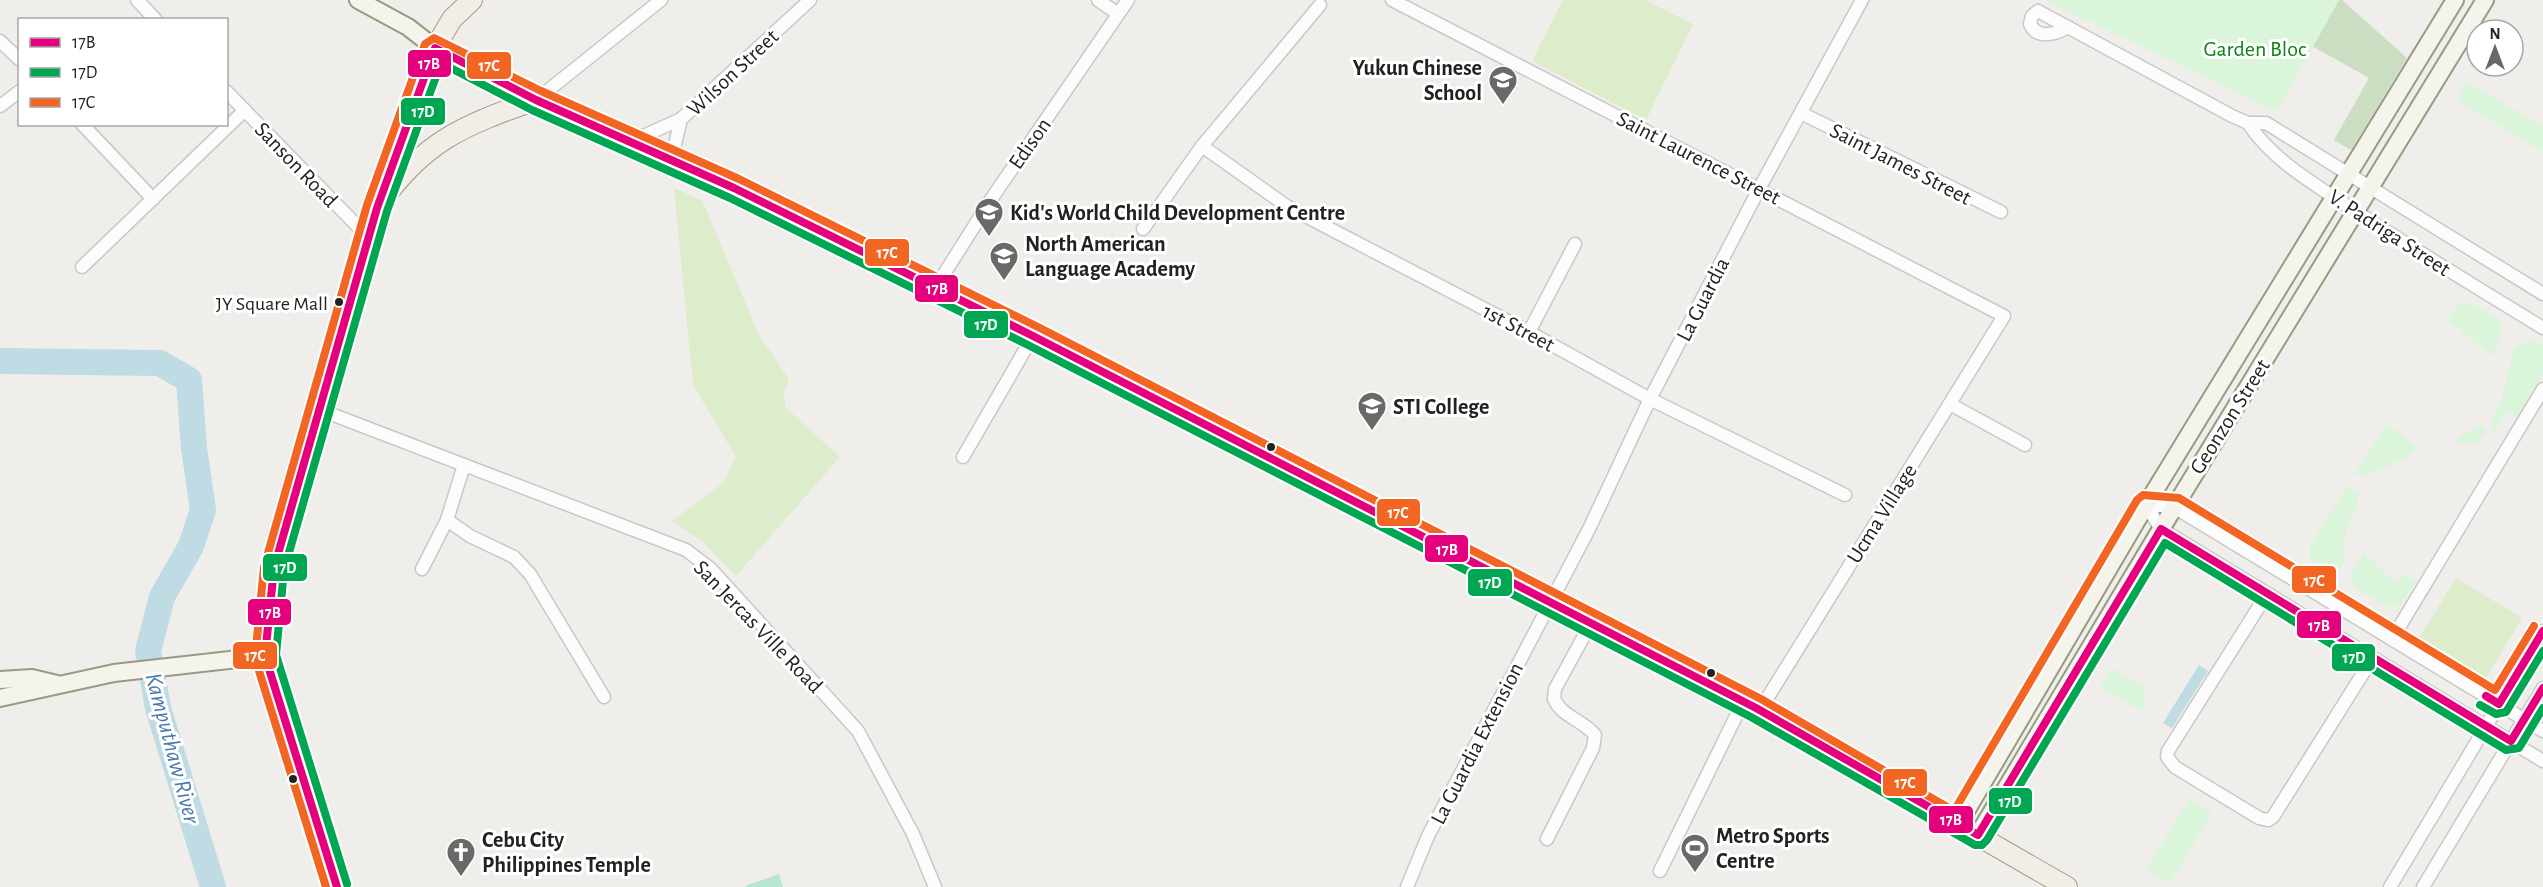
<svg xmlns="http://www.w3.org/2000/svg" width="2543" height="887" font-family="'Alegreya Sans',sans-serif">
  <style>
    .grass { fill: #ddeccb }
    .forest { fill: #cbdec1 }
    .park { fill: #daf5da }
    .pitch { fill: #b7e6d2 }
    .water { fill: #bfdbe3 }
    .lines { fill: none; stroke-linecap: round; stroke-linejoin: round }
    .river { stroke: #bfdbe3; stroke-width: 26 }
    .street-casing { stroke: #c9c8c7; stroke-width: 15 }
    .secondary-casing { stroke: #999a82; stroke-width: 20 }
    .primary-casing { stroke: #a79c86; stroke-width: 22 }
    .street { stroke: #fdfcfc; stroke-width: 12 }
    .secondary { stroke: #f4f4ed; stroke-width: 16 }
    .primary { stroke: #f3ede7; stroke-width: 20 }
    .bus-1-casing { stroke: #fff; stroke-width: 12 }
    .bus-2-casing { stroke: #fff; stroke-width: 12 }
    .bus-3-casing { stroke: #fff; stroke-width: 12 }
    .bus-1 { stroke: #e5007d; stroke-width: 8 }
    .bus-2 { stroke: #00a651; stroke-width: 8 }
    .bus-3 { stroke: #f26522; stroke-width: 8 }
    .bus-dot { fill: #222; stroke: #fff; stroke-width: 2 }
    .labels { text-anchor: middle; stroke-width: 6; stroke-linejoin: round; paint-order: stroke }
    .bus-label { font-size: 20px; fill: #222; stroke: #fff; text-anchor: end }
    .park-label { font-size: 22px; fill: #0c8416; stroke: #fff }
    .poi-label { font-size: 22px; font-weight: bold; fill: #222; stroke: #fff; text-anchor: start }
    .street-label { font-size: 22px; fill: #222; stroke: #fff }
    .water-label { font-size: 24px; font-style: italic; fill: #4a7aab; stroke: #fff }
    .line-badge { stroke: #fff; stroke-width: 2 }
    .badge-label { font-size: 16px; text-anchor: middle; font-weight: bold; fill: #fff }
  </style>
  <rect width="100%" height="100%" fill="#f0eeeb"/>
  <!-- grass -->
  <g class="grass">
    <polygon points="1563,0 1645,0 1693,24 1646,120 1532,61"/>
    <polygon points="674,188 702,200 759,335 789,379 784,392 785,407 840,457 736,576 703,542 672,521 724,482 736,457 693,385"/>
    <polygon points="2456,578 2522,618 2485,680 2418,640"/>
  </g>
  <!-- forest -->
  <polygon class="forest" points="2339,0 2342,0 2407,58 2351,150 2334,140 2369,78 2312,46"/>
  <!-- park -->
  <g class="park">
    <polygon points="2045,0 2339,0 2277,112"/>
    <polygon points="2467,82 2543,126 2543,152 2457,100"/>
    <polygon points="2464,303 2471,303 2501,321 2500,337 2491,356 2459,328 2447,320 2456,307"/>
    <polygon points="2533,339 2543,345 2543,374 2517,417 2506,412 2494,433 2491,422 2501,401 2514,348"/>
    <path d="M2387 424 2419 447C2411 457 2367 479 2355 474Z"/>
    <polygon points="2483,425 2486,431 2477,443 2456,444 2459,438"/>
    <polygon points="2347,487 2360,494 2344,538 2344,564 2334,575 2310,559 2310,546"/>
    <polygon points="2363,552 2397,584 2405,573 2417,581 2400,606 2387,607 2353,587 2351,575"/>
    <polygon points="2112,668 2145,688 2145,705 2142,711 2100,688"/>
    <polygon points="2189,799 2212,813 2170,884 2146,870"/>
  </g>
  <!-- pitch -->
  <polygon class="pitch" points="779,874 783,887 746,887 745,886"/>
  <!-- water -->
  <polygon class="water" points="2199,665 2208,671 2172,728 2163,723"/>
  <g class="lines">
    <!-- river -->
    <polyline class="river" points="0,361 160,363 189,380 194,448 203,510 191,546 162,597 148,651 158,708 213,887"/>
    <!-- street casing -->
    <g class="street-casing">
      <g id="street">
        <polyline points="137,0 156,20"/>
        <polyline points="1098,0 1118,14"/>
        <polyline points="1392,0 2004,316 1760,710"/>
        <path d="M2068 27C2056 34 2037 40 2030 24L2032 16 2038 11 2232 116 2248 123H2266L2543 294"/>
        <polyline points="0,41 20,60"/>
        <polyline points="226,91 369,238"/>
        <polyline points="536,100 661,0"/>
        <polyline points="0,106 20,91"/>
        <polyline points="1801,113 2001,212"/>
        <path d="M2248 123C2271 159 2314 184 2349 207 2413 249 2478 288 2543 328"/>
        <polyline points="82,124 153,199"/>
        <polyline points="630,142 681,119 810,0"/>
        <polyline points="1202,146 1288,207 1529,332 1650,399 1845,495"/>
        <polyline points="671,161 681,119"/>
        <polyline points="1143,229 1202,146 1320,5"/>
        <polyline points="82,267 245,110"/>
        <polyline points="935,288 994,195 1128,0"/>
        <polyline points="1529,332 1575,244"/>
        <polyline points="1950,404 2025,445"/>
        <polyline points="318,409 686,550 711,569 858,731 913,834 935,887"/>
        <polyline points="963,457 1033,336"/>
        <polyline points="2146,505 2161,529 2543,761"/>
        <polyline points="2146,505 2174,507 2543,731"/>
        <polyline points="447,520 470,536 514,557 530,574 604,697"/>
        <polyline points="422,569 447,520 464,465"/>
        <polyline points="2267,594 2168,751 2167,757 2175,767 2259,818 2268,820 2273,817 2372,659"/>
        <polyline points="2392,639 2543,389"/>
        <path d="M1547 839 1593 748 1595 735C1583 720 1562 717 1554 699L1555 689 1591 623"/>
        <polyline points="1660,871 1743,702"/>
        <polyline points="1407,887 1428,836 1589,529 1650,399 1759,189 1862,0"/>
        <polyline points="2390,887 2543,631"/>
        <polyline points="2423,887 2543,688"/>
      </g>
    </g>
    <!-- secondary casing -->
    <g class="secondary-casing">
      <g id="secondary">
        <polyline points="0,680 32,678 57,684"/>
        <polyline points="0,698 114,673 265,656"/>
        <polyline points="1958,825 2146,505 2455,0"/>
        <polyline points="1978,835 2161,529 2485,0"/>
        <polyline points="337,887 265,656 274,568 377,208 435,48 408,27 358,0"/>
      </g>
    </g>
    <!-- primary casing -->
    <g class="primary-casing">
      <g id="primary">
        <polyline points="472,0 452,19 435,48 536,100 734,188 1033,336 1551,602 1756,708 2067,887"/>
        <path d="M377 208C422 142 463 125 536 100"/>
      </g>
    </g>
    <!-- street -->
    <use href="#street" class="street"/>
    <!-- secondary -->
    <use href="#secondary" class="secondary"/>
    <!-- primary -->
    <use href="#primary" class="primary"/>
    <!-- bus-1 casing -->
    <g class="bus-1-casing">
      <g id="bus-1">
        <polyline points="2486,696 2499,704 2543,631"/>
        <polyline points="337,887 265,656 274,568 377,208 435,48 536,100 734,188 1033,336 1756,708 1978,835 2161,529 2511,741 2543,688"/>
      </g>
    </g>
    <!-- bus-2 casing -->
    <g class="bus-2-casing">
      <g id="bus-2">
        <polyline points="2480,705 2496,714 2506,712 2543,651"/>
        <polyline points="347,884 276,655 284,570 387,211 441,63 532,110 730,198 1028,345 1751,717 1975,845 1982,845 1987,840 2165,543 2506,750 2519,748 2543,708"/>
      </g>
    </g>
    <!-- bus-3 casing -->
    <g class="bus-3-casing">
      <polyline id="bus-3" points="326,887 255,658 264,567 367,205 425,44 434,38 541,91 739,179 1038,327 1761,699 1954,811 2137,500 2143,495 2179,498 2495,690 2534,626"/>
    </g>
    <!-- bus-1 -->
    <use href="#bus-1" class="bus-1"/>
    <!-- bus-2 -->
    <use href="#bus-2" class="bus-2"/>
    <!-- bus-3 -->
    <use href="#bus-3" class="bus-3"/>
  </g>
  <!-- icons -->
  <defs>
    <g id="school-pin" transform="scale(1.5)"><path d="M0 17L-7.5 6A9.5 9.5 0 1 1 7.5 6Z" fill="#6a6968" stroke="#fff"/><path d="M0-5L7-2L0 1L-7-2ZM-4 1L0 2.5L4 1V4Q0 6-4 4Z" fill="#fff"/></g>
    <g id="university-pin" transform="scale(1.5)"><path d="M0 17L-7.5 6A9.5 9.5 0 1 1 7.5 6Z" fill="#6a6968" stroke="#fff"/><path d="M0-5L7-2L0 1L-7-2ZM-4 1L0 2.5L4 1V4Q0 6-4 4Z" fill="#fff"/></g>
    <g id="stadium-pin" transform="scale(1.5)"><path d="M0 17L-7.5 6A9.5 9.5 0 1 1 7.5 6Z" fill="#6a6968" stroke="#fff"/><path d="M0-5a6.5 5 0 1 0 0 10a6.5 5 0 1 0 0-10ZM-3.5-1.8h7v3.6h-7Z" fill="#fff"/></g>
    <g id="church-pin" transform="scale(1.5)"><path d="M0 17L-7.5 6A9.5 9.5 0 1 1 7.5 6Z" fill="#6a6968" stroke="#fff"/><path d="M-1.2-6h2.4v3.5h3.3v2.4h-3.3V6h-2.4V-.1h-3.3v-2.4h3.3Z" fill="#fff"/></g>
  </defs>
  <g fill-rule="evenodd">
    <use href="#school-pin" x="1503" y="80"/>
    <use href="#school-pin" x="989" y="212"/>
    <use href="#school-pin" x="1004" y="256"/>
    <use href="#university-pin" x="1372" y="406"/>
    <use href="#stadium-pin" x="1695" y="848"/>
    <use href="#church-pin" x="461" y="852"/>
  </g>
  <!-- markers -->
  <g class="bus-dot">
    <circle cx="339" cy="302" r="5"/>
    <circle cx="1271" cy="447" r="5"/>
    <circle cx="1711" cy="673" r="5"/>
    <circle cx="293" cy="779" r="5"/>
  </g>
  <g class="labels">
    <!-- bus labels -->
    <g class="bus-label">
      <text x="328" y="310">JY Square Mall</text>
    </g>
    <!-- park labels -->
    <g class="park-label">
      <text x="2255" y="56">Garden Bloc</text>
    </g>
    <!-- poi labels -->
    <g class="poi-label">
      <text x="1482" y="75" text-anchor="end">Yukun Chinese<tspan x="1482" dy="25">School</tspan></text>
      <text x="1010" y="220">Kid's World Child Development Centre</text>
      <text x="1025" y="251">North American<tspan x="1025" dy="25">Language Academy</tspan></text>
      <text x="1393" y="414">STI College</text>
      <text x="1716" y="843">Metro Sports<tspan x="1716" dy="25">Centre</tspan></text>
      <text x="482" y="847">Cebu City<tspan x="482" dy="25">Philippines Temple</tspan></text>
    </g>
    <!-- street labels -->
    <g class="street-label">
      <text transform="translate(732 72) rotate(-43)" y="8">Wilson Street</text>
      <text transform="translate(1029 143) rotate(-55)" y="8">Edison</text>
      <text transform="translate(1699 157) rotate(27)" y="8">Saint Laurence Street</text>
      <text transform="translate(1901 163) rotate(27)" y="8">Saint James Street</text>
      <text transform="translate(297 164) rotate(46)" y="8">Sanson Road</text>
      <text transform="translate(2390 232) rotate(33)" y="8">V. Padriga Street</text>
      <text transform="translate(1702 299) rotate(-63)" y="8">La Guardia</text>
      <text transform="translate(1519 327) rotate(28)" y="8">1st Street</text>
      <text transform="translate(2229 416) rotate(-58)" y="8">Geonzon Street</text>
      <text transform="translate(1881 513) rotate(-58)" y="8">Ucma Village</text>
      <text transform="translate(759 626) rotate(46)" y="8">San Jercas Ville Road</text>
      <text transform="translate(1476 743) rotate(-63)" y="8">La Guardia Extension</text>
    </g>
    <!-- water labels -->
    <g class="water-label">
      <text transform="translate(173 748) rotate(75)" y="8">Kamputhaw River</text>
    </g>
  </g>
  <g class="line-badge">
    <rect x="407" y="49" width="45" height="29" rx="6" fill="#e5007d"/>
    <rect x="466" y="51" width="46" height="29" rx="6" fill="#f26522"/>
    <rect x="400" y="97" width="46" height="29" rx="6" fill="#00a651"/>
    <rect x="864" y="238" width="46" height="29" rx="6" fill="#f26522"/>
    <rect x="914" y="274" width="45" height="29" rx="6" fill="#e5007d"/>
    <rect x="963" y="310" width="46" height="29" rx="6" fill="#00a651"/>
    <rect x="1376" y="498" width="45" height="29" rx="6" fill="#f26522"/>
    <rect x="1424" y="534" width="45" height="29" rx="6" fill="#e5007d"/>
    <rect x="262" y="553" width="46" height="29" rx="6" fill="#00a651"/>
    <rect x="2291" y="565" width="46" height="29" rx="6" fill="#f26522"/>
    <rect x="1467" y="568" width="46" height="29" rx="6" fill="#00a651"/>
    <rect x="247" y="598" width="45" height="28" rx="6" fill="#e5007d"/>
    <rect x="2296" y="610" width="46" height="29" rx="6" fill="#e5007d"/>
    <rect x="232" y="641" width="46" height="29" rx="6" fill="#f26522"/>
    <rect x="2331" y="643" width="45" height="29" rx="6" fill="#00a651"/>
    <rect x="1882" y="768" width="46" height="29" rx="6" fill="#f26522"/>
    <rect x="1988" y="787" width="45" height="28" rx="6" fill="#00a651"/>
    <rect x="1928" y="805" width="46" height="29" rx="6" fill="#e5007d"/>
  </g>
  <g class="badge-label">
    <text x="429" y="69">17B</text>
    <text x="489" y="71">17C</text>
    <text x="423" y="117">17D</text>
    <text x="887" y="258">17C</text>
    <text x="937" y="294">17B</text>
    <text x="986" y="330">17D</text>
    <text x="1398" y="518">17C</text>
    <text x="1447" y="555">17B</text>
    <text x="285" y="573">17D</text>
    <text x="2314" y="586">17C</text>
    <text x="1490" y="588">17D</text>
    <text x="270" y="618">17B</text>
    <text x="2319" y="631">17B</text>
    <text x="255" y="661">17C</text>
    <text x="2354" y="663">17D</text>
    <text x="1905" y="788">17C</text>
    <text x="2010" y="807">17D</text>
    <text x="1951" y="825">17B</text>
  </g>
  <!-- legend -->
  <rect x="18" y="18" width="210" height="108" fill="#ffffff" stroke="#a7a7a7" stroke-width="1.5"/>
  <rect x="30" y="38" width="30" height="9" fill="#e5007d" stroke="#a7a7a7" stroke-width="1.5"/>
  <text x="72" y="48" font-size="18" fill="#222222">17B</text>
  <rect x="30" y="68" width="30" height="9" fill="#00a651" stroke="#a7a7a7" stroke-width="1.5"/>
  <text x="72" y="78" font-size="18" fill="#222222">17D</text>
  <rect x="30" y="98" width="30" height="9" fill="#f26522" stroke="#a7a7a7" stroke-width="1.5"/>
  <text x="72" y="108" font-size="18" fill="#222222">17C</text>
  <!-- north arrow -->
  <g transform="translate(2495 48)"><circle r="28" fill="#ffffff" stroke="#a7a7a7" stroke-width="1.5"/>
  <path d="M0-4.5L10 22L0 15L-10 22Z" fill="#6a6968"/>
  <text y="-9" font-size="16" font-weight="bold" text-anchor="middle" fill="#222222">N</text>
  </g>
</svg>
